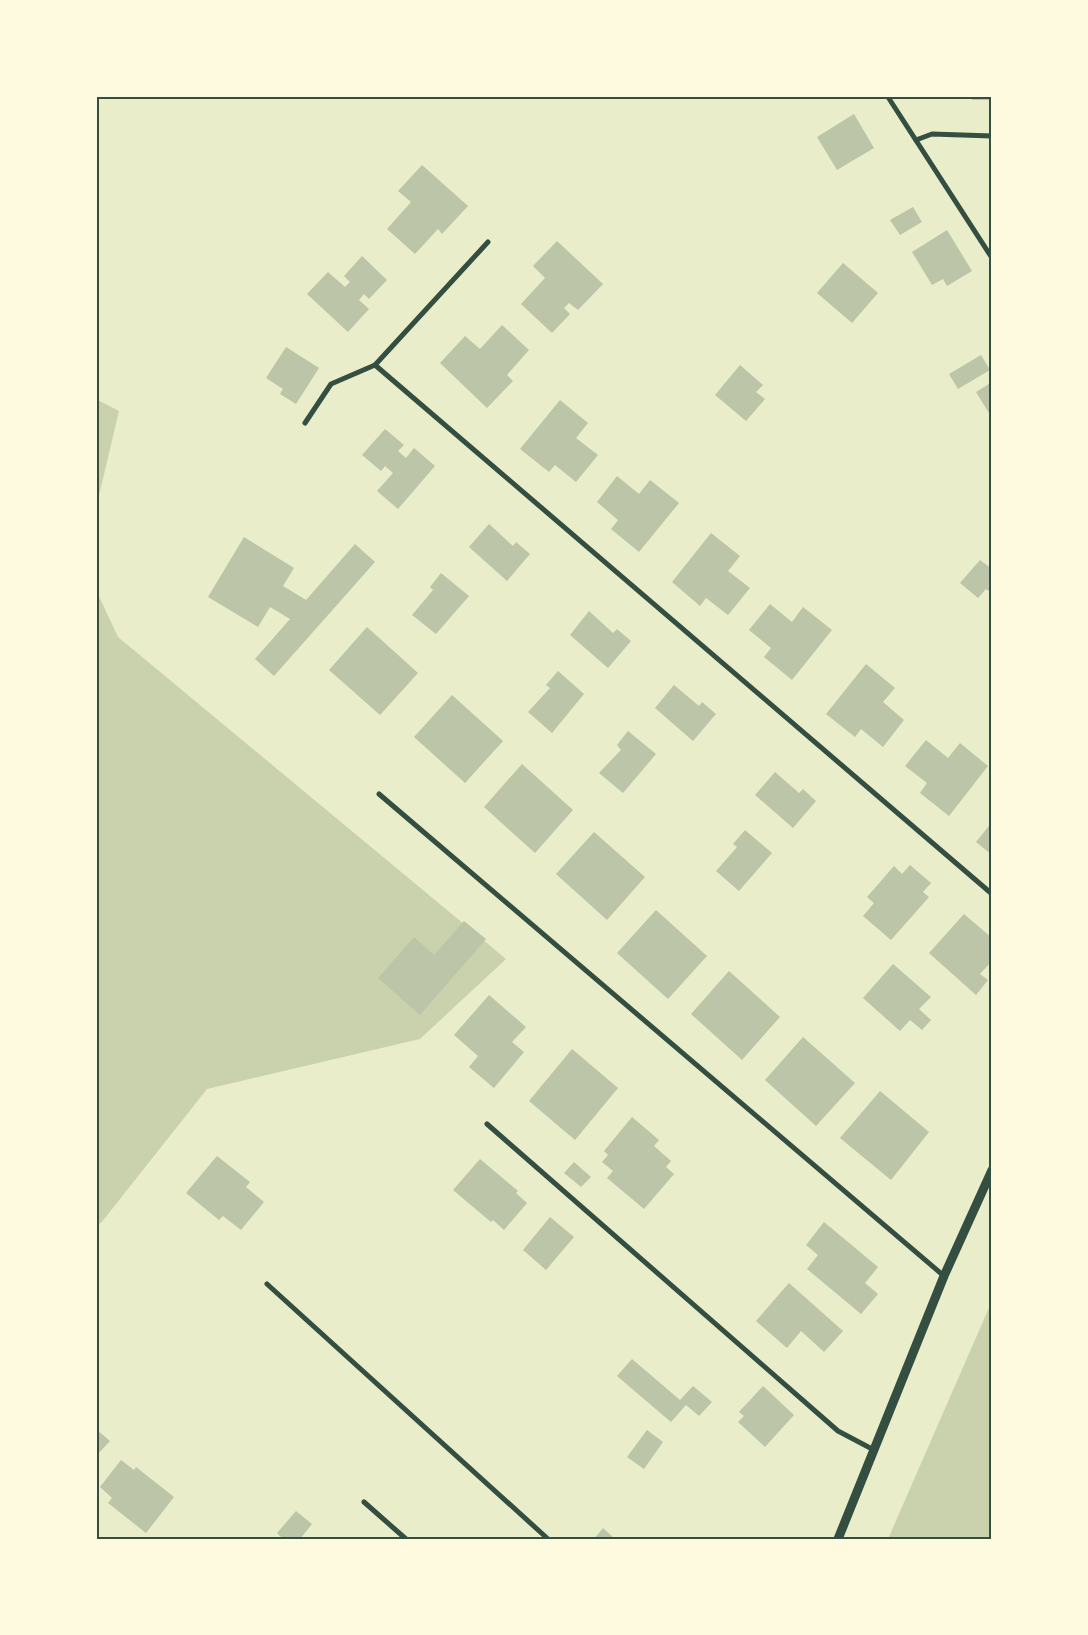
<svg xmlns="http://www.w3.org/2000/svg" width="1088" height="1635" font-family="Commissioner,sans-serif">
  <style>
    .green { fill: #cad2ad }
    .building { fill: #bcc5a7 }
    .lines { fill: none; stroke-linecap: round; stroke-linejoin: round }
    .minor { stroke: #344e41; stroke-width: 5 }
    .tertiary { stroke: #344e41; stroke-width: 9 }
    .neatline { fill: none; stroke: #344e41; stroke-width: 2 }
  </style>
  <rect width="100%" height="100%" fill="#e9edc9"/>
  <!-- green -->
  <g class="green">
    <polygon points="96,399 119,411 96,508"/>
    <polygon points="96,590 118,637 506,959 420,1039 207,1089 101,1223 96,1224"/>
    <polygon points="992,1301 992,1539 888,1539"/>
  </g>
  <!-- building -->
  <g class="building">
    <rect x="972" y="96" width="20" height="4"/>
    <polygon points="854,114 874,148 837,170 817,137"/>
    <polygon points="422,165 468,206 442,234 438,229 415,254 387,229 411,202 398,191"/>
    <polygon points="913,207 922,222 900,235 890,220"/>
    <polygon points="947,230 972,271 947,286 943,279 932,285 912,252"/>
    <polygon points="557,241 603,284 578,310 569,303 564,308 570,314 552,333 521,304 545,278 533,266"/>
    <polygon points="362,256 387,280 369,299 364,294 359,300 369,309 348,332 307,294 328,272 345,287 350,282 344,276"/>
    <polygon points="843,263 878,293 852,323 817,293"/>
    <polygon points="502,325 529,350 507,375 513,381 487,408 440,363 465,336 480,349"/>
    <polygon points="286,347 319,368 296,404 280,394 283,389 266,378"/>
    <polygon points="981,355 990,370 958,389 949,374"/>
    <polygon points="740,365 763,385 756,392 765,399 746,421 715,395"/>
    <polygon points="992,382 992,418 976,392"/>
    <polygon points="560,400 588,423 576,438 598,455 576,482 555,465 549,472 520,449"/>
    <polygon points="385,429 404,445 398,451 406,458 414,448 435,466 398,509 377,491 393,473 385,466 381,471 362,455"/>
    <polygon points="617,476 639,494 650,480 679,503 639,552 611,529 618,520 597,502"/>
    <polygon points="489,524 513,546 516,542 530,554 507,581 469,547"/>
    <polygon points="711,533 740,556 728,571 750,588 728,615 706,598 700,606 672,582"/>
    <polygon points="244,537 294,568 283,586 306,600 355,544 375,562 274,676 255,659 290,619 270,607 258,627 208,597"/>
    <polygon points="980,560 992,569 992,586 988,591 986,589 978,598 960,583"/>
    <polygon points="441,573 469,596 436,634 412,615 433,590 430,587"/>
    <polygon points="770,604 792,622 803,607 832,630 792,680 764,657 771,648 749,630"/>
    <polygon points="589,611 613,633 617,629 631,641 608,668 570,635"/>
    <polygon points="367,627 418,673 380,715 329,670"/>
    <polygon points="866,664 895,688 883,702 904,720 883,747 861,729 855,737 826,714"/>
    <polygon points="558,671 584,694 552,733 528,712 550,688 546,685"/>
    <polygon points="674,685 699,706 702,702 716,714 693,741 655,708"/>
    <polygon points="452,695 503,741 465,783 414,737"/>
    <polygon points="628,731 656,754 623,793 599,773 621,750 617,745"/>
    <polygon points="926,740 948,758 960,743 988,766 949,816 920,793 927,783 905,766"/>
    <polygon points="522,764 573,810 535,853 484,807"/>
    <polygon points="775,772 799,793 803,789 816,801 793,828 755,795"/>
    <polygon points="992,822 992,855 976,842"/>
    <polygon points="745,830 772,853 739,891 716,871 737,847 733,844"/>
    <polygon points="594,832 645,877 607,920 556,874"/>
    <polygon points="910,865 931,883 923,892 929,897 891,940 863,916 874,903 867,897 894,866 902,874"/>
    <polygon points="656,910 707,956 668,999 617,953"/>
    <polygon points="964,914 992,938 992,961 980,974 988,980 976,995 929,953"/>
    <polygon points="464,921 486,939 420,1015 378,978 414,937 434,955"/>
    <polygon points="893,964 931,997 919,1009 931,1020 922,1030 910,1020 900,1031 863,998"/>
    <polygon points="729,971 780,1017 742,1060 691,1014"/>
    <polygon points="489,995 526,1027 512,1042 524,1052 494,1088 469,1067 478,1056 454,1035"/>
    <polygon points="803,1037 855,1083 816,1126 765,1080"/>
    <polygon points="572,1049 618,1088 575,1140 529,1101"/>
    <polygon points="880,1091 929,1132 891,1180 840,1138"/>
    <polygon points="632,1117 659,1140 654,1146 671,1161 666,1167 674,1174 644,1209 607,1178 613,1171 602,1162 608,1155 604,1151"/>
    <polygon points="217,1156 250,1182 246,1187 264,1202 241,1230 223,1216 219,1220 186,1193"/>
    <polygon points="480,1159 518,1191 516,1193 527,1203 504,1230 493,1220 491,1222 453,1190"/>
    <polygon points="574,1162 591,1177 581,1187 564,1173"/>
    <polygon points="550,1217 574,1237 546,1270 523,1250"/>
    <polygon points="824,1222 878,1267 865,1283 878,1294 861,1314 807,1269 818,1255 806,1245"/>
    <polygon points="789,1283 843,1331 824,1352 801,1331 787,1348 756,1321"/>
    <polygon points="632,1359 680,1400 693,1386 712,1402 699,1416 686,1405 671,1422 617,1376"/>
    <polygon points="763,1386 794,1415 765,1447 738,1422 744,1416 739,1412"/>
    <polygon points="96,1429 110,1441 96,1456"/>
    <polygon points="647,1430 663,1442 644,1469 627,1457"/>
    <polygon points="121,1460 134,1470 136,1467 174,1497 146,1533 108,1503 112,1498 100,1487"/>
    <polygon points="296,1511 312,1524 300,1539 283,1539 277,1533"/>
    <polygon points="603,1528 615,1539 594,1539"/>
  </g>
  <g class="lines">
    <!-- minor -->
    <g class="minor">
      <polyline points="888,97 992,258"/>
      <polyline points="916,140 932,134 992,136"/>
      <polyline points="375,365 992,894"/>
      <polyline points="305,423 331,384 375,365 488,242"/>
      <polyline points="379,794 944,1276"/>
      <polyline points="487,1124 838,1431 874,1450"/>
      <polyline points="267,1284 548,1539"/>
      <polyline points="364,1502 406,1539"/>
    </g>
    <!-- tertiary -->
    <polyline class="tertiary" points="838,1539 944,1276 992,1170"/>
  </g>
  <!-- border -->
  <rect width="1088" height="1635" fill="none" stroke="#fefae0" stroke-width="195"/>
  <rect x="98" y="98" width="892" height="1440" class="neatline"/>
</svg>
